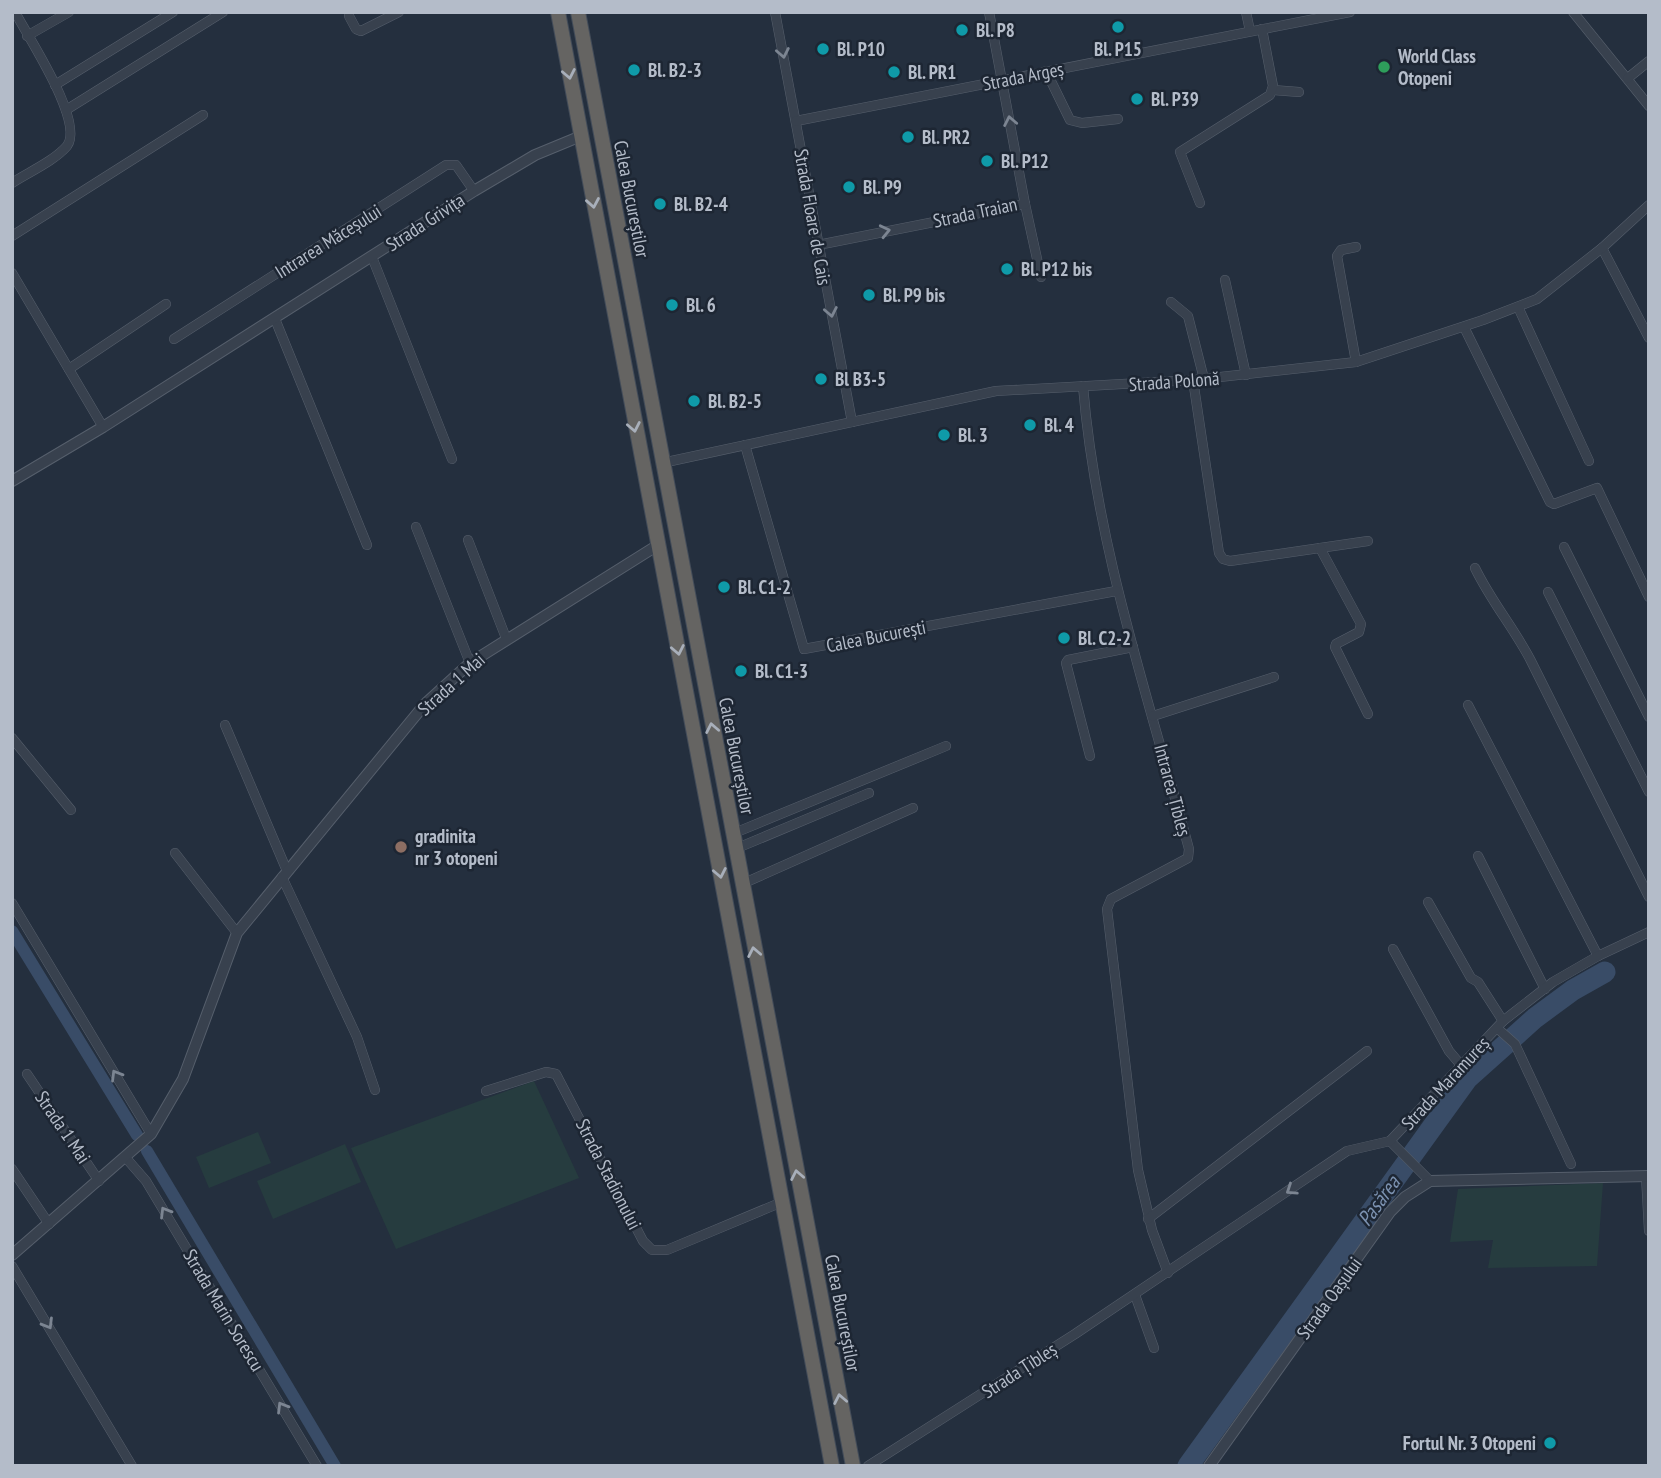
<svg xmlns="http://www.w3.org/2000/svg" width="1661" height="1478" font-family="'PT Sans Narrow',sans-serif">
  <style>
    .green { fill: #263c3f }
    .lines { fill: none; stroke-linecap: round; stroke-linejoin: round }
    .canal { stroke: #394c67; stroke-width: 12 }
    .river { stroke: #394c67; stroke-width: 21 }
    .minor-casing { stroke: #565f6c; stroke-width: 10 }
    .tertiary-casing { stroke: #565f6c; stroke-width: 12 }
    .trunk-casing { stroke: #434c59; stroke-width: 16 }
    .minor { stroke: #38414e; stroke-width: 9 }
    .tertiary { stroke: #38414e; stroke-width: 10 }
    .trunk { stroke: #656462; stroke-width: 14 }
    .oneway { stroke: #7c8592 }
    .oneway2 { stroke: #a8afba }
    .culture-dot { fill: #0f9aa8; stroke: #1d2633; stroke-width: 2.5 }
    .leisure-dot { fill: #2e9e5b; stroke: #1d2633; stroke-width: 2.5 }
    .education-dot { fill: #8d6e63; stroke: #1d2633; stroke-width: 2.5 }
    .labels { text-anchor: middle; stroke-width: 5; stroke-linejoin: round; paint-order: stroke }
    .poi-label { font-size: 19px; font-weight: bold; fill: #b4bcc9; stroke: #1d2633; text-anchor: start }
    .street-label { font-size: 19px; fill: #b4bcc9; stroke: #1d2633 }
    .water-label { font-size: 21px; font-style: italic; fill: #7c92b1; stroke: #1d2633 }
  </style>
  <rect width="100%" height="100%" fill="#242f3e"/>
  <!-- green -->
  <g class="green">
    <polygon points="534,1081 579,1178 396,1249 351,1148"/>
    <polygon points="258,1132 271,1163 209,1188 196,1157"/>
    <polygon points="345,1144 361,1182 273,1219 257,1181"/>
    <polygon points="1603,1183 1597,1266 1488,1268 1493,1240 1450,1242 1458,1189"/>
  </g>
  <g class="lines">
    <!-- canal -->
    <g class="canal">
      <polyline points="12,931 137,1135"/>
      <polyline points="147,1151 335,1466"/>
    </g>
    <!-- river -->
    <polyline class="river" points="1188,1466 1467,1079 1535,1018 1573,990 1605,972"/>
    <!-- minor casing -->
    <g class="minor-casing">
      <g id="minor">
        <polyline points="775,12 852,422"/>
        <polyline points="1246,12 1250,31"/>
        <polyline points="1573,12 1649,106"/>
        <polyline points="349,16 356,29 361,31 399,12"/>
        <polyline points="27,36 69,12"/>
        <polyline points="1046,71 1070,120 1082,123 1118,119"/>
        <polyline points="1628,78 1649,61"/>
        <polyline points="55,85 173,12"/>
        <polyline points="1273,90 1299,92"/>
        <polyline points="66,110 223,12"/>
        <polyline points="796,121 1350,12"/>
        <path d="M12 183C29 172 54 161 67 146 85 122 28 37 15 12"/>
        <polyline points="1200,203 1180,152 1270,95 1273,86 1262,29"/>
        <polyline points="1025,204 1041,277"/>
        <polyline points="12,236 203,115"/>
        <polyline points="818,245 1025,204 989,12"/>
        <polyline points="1356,247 1341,250 1337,256 1356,362"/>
        <polyline points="1602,248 1649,338"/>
        <polyline points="372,257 452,459"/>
        <polyline points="12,273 103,427"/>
        <polyline points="1225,280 1246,375"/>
        <polyline points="1171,302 1188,316 1204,379"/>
        <polyline points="1518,307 1589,461"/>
        <polyline points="275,319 367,545"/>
        <polyline points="1464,327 1550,502 1554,504 1597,488 1649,597"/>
        <polyline points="174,339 446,165 456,165 474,191"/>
        <polyline points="69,369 166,304"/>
        <polyline points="1193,380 1219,553 1223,559 1230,561 1368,541"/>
        <path d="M1083 386C1096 545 1148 696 1189 849L1188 858 1111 899 1107 909 1138 1170 1152 1230 1168 1273"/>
        <polyline points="745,445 804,649 1116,591"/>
        <polyline points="662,463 996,391 1193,380 1356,362 1483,320 1537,299 1602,248 1649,205"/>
        <polyline points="416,527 470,663"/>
        <polyline points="468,540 506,638"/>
        <polyline points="1564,547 1649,717"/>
        <polyline points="1320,548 1361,624 1359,632 1336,644 1335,647 1368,714"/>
        <path d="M1475 568C1491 601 1513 627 1530 659L1649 897"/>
        <polyline points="1548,592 1649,792"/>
        <polyline points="1468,705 1598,956"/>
        <polyline points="1153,716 1274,677"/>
        <polyline points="225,725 287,871"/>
        <polyline points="12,738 71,810"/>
        <polyline points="1090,756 1066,663 1068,660 1133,647"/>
        <polyline points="732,834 946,746"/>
        <polyline points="735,849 869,793"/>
        <polyline points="175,853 237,933"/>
        <polyline points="1478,856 1545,989"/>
        <polyline points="282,877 357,1037 375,1090"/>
        <polyline points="742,884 913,808"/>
        <polyline points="1428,902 1471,978 1478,982 1503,1021"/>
        <polyline points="12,903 151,1134"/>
        <polyline points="1393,949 1449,1051 1460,1064"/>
        <polyline points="1497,1028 1515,1044 1571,1164"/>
        <polyline points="27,1074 99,1181"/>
        <polyline points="486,1091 546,1072 556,1074 643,1241 652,1250 667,1250 782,1202"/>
        <polyline points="1390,1141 1430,1181"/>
        <polyline points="126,1158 146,1181 317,1466"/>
        <polyline points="12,1169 49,1224"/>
        <polyline points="1646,1176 1649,1231"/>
        <polyline points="1148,1219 1367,1051"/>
        <polyline points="12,1266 132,1466"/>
        <polyline points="1135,1295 1154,1348"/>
        <polyline points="868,1466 1075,1334 1347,1151 1390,1141 1503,1021 1553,982 1598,956 1649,932"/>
      </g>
    </g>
    <!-- tertiary casing -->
    <g class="tertiary-casing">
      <g id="tertiary">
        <polyline points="12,481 103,427 474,191 535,155 581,136"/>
        <polyline points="12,1255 151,1134 183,1079 237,933 425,704 470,663 658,545"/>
        <polyline points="1209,1466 1390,1212 1405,1197 1430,1181 1649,1176"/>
      </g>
    </g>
    <!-- trunk casing -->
    <g class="trunk-casing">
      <g id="trunk">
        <polyline points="558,12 832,1466"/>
        <polyline points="578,12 853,1466"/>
      </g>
    </g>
    <!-- minor -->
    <use href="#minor" class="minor"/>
    <!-- tertiary -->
    <use href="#tertiary" class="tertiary"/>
    <!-- trunk -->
    <use href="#trunk" class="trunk"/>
  </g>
  <!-- one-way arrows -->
  <defs><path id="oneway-chevron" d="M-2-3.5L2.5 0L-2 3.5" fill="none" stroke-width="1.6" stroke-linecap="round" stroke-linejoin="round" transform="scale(1.75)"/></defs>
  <g class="oneway">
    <use href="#oneway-chevron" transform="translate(783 53) rotate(79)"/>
    <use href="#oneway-chevron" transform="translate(1010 121) rotate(-101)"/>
    <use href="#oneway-chevron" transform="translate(885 231) rotate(-13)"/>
    <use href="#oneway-chevron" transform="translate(831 312) rotate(79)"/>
    <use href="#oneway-chevron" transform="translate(116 1075) rotate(-121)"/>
    <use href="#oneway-chevron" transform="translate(1291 1190) rotate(146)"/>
    <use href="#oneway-chevron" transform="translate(165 1212) rotate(-121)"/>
    <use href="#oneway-chevron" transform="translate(48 1324) rotate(59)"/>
    <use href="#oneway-chevron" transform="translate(282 1407) rotate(-121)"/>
  </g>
  <g class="oneway2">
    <use href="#oneway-chevron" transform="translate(569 74) rotate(79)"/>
    <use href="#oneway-chevron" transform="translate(593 203) rotate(80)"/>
    <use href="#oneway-chevron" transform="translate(634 427) rotate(79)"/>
    <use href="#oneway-chevron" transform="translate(678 650) rotate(79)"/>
    <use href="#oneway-chevron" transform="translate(712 728) rotate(-101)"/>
    <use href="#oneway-chevron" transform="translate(720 873) rotate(79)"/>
    <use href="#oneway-chevron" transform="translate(754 952) rotate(-101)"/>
    <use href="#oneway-chevron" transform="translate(797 1175) rotate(-101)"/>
    <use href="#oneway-chevron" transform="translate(840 1399) rotate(-101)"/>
  </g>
  <!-- markers -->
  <g class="culture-dot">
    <circle cx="1118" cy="27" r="7"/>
    <circle cx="962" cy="30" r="7"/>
    <circle cx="823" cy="49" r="7"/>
    <circle cx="634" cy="70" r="7"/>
    <circle cx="894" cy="72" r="7"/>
    <circle cx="1137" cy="99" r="7"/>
    <circle cx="908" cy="137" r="7"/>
    <circle cx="987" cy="161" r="7"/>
    <circle cx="849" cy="187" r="7"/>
    <circle cx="660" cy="204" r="7"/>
    <circle cx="1007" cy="269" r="7"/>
    <circle cx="869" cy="295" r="7"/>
    <circle cx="672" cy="305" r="7"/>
    <circle cx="821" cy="379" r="7"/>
    <circle cx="694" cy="401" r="7"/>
    <circle cx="1030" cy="425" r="7"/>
    <circle cx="944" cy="435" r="7"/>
    <circle cx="724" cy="587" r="7"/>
    <circle cx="1064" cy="638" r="7"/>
    <circle cx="741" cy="671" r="7"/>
    <circle cx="1550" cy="1443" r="7"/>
  </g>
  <circle class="leisure-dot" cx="1384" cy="67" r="7"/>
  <circle class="education-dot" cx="401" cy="847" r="7"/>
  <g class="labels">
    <!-- poi labels -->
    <g class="poi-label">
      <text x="976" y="37">Bl. P8</text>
      <text x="837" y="56">Bl. P10</text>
      <text x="1118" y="56" text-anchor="middle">Bl. P15</text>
      <text x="1398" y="63">World Class<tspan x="1398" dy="22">Otopeni</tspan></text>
      <text x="648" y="77">Bl. B2-3</text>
      <text x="908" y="79">Bl. PR1</text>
      <text x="1151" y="106">Bl. P39</text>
      <text x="922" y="144">Bl. PR2</text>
      <text x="1001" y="168">Bl. P12</text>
      <text x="863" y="194">Bl. P9</text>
      <text x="674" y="211">Bl. B2-4</text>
      <text x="1021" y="276">Bl. P12 bis</text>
      <text x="883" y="302">Bl. P9 bis</text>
      <text x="686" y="312">Bl. 6</text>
      <text x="835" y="386">Bl B3-5</text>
      <text x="708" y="408">Bl. B2-5</text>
      <text x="1044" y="432">Bl. 4</text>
      <text x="958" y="442">Bl. 3</text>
      <text x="738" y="594">Bl. C1-2</text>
      <text x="1078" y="645">Bl. C2-2</text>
      <text x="755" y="678">Bl. C1-3</text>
      <text x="415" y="843">gradinita<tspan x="415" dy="22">nr 3 otopeni</tspan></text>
      <text x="1536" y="1450" text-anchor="end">Fortul Nr. 3 Otopeni</text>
    </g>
    <!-- street labels -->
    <g class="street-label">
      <text transform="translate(1023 76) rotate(-11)" y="7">Strada Argeș</text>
      <text transform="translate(632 199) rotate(79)" y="7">Calea Bucureștilor</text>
      <text transform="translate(975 212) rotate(-12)" y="7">Strada Traian</text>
      <text transform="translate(813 217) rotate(80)" y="7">Strada Floare de Cais</text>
      <text transform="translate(425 222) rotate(-33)" y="7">Strada Grivița</text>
      <text transform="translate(328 241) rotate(-32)" y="7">Intrarea Măceșului</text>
      <text transform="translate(1174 381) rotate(-4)" y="7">Strada Polonă</text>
      <text transform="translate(876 636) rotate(-11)" y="7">Calea București</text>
      <text transform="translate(451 684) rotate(-42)" y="7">Strada 1 Mai</text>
      <text transform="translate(737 756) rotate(79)" y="7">Calea Bucureștilor</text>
      <text transform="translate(1173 790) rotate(75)" y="7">Intrarea Țibleș</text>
      <text transform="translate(1445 1083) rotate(-47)" y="7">Strada Maramureș</text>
      <text transform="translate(63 1127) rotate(56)" y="7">Strada 1 Mai</text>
      <text transform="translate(609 1174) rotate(63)" y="7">Strada Stadionului</text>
      <text transform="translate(1329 1298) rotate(-54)" y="7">Strada Oașului</text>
      <text transform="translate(224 1310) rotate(59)" y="7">Strada Marin Sorescu</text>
      <text transform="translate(843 1313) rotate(79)" y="7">Calea Bucureștilor</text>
      <text transform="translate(1019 1370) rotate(-33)" y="7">Strada Țibleș</text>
    </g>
    <!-- water labels -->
    <g class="water-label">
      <text transform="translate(1379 1201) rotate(-54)" y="7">Pasărea</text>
    </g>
  </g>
  <!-- border -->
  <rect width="1661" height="1478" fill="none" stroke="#b4bcc9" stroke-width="28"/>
</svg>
